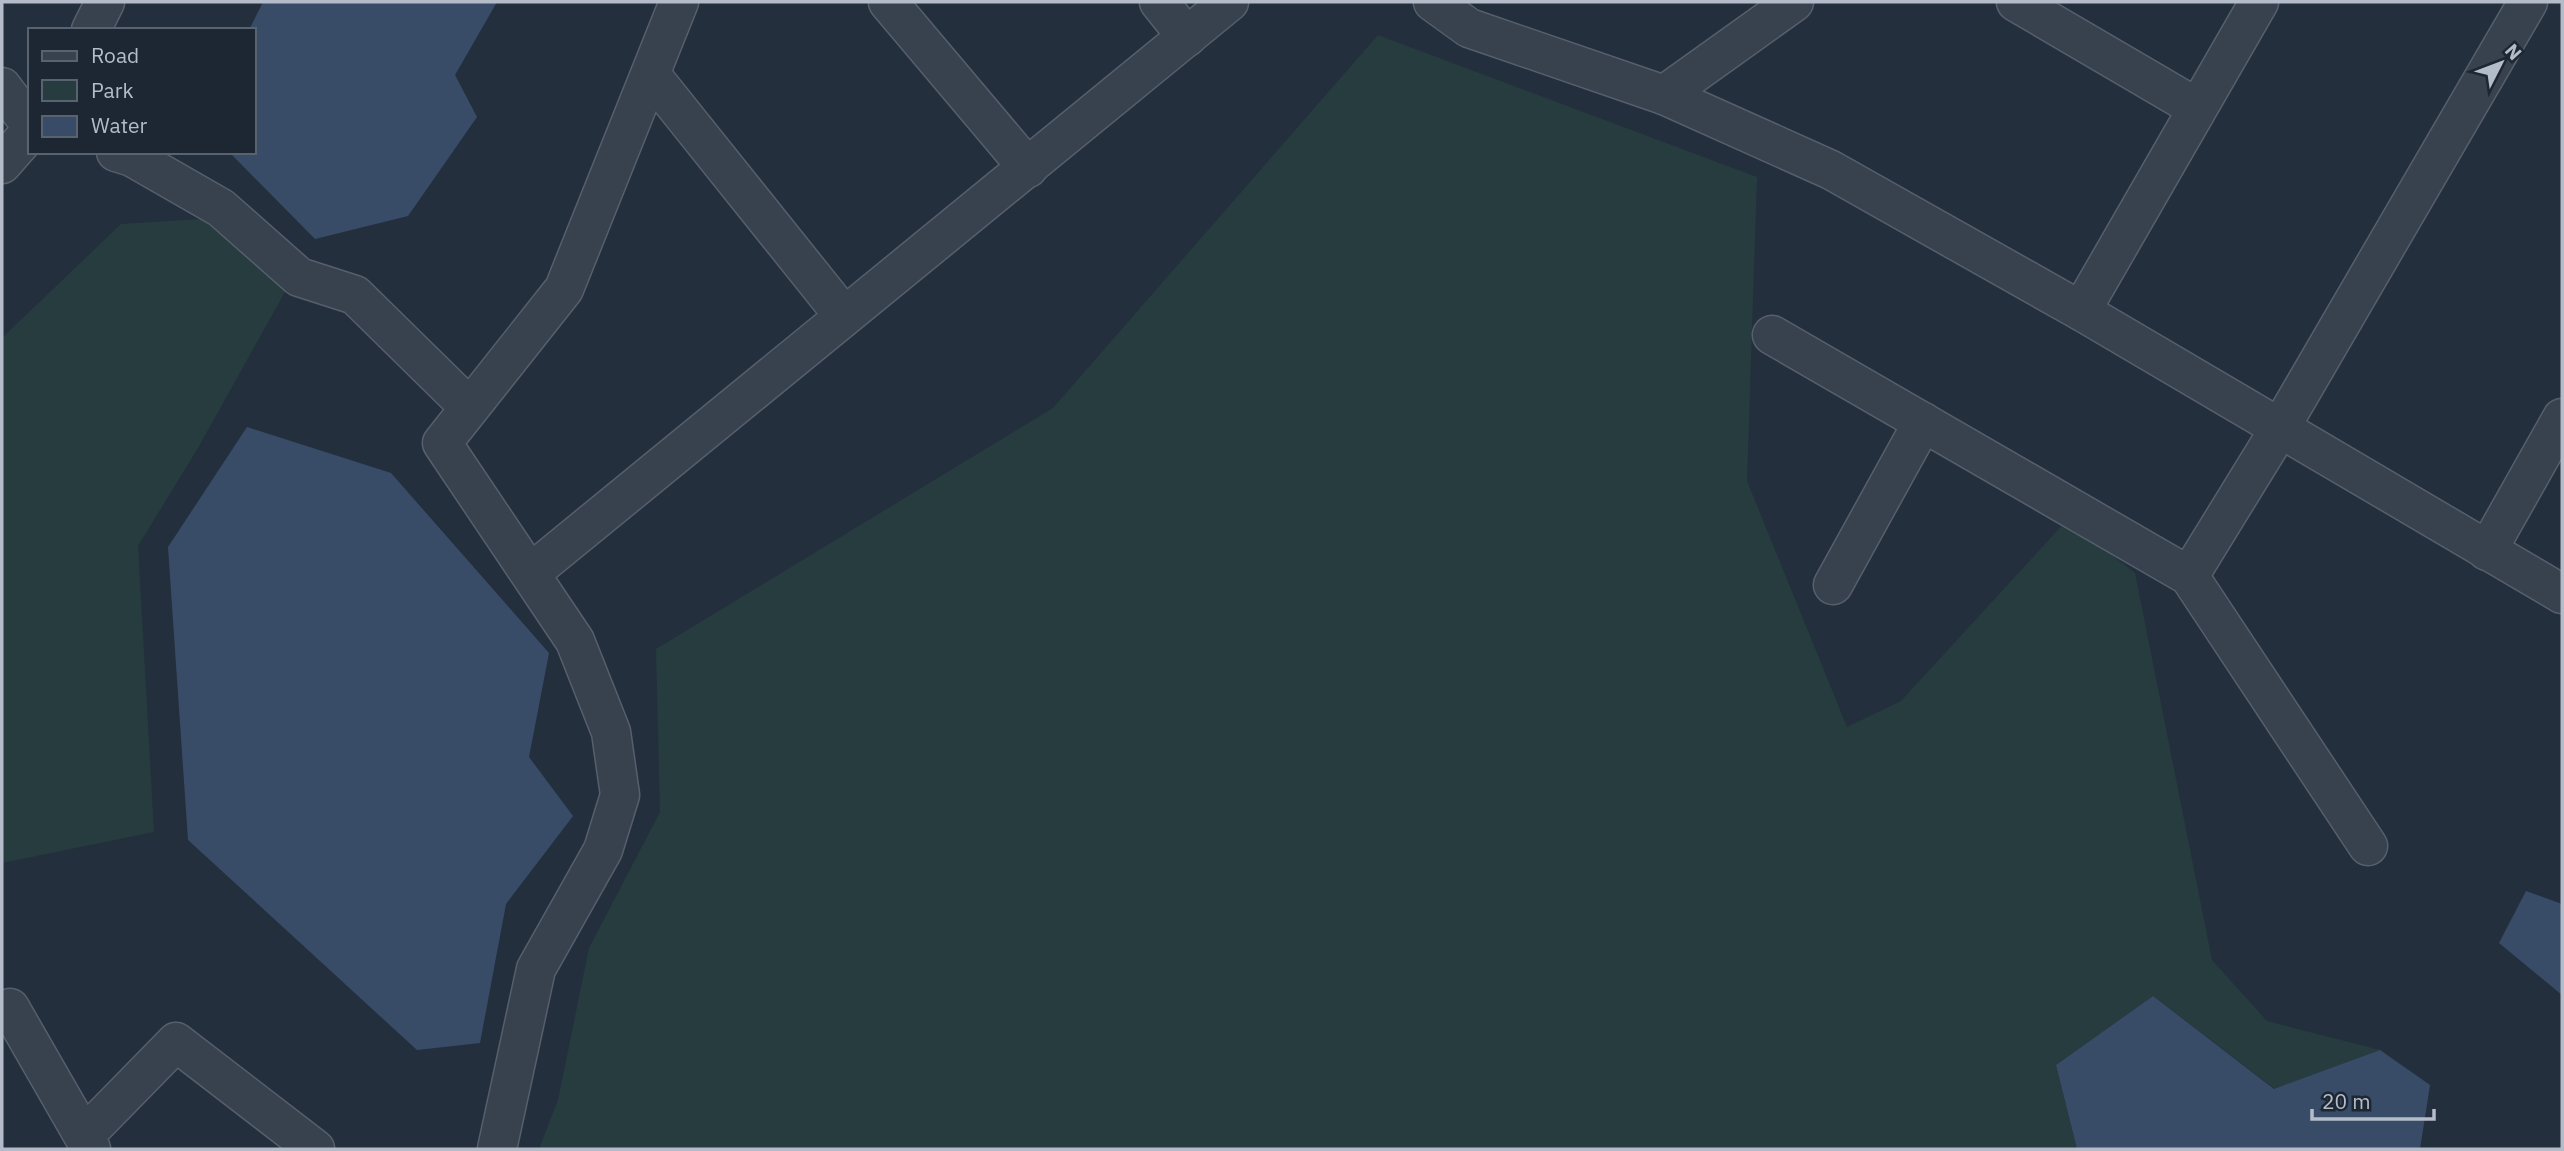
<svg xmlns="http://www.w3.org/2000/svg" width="2564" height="1151" font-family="'IBM Plex Sans',sans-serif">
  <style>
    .green { fill: #263c3f }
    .water { fill: #394c67 }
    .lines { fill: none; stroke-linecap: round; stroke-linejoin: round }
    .minor-casing { stroke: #565f6c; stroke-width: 41 }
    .minor { stroke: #38414e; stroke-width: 38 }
  </style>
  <rect width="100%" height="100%" fill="#242f3e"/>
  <!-- green -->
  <g class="green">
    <polygon points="1378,35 1757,177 1747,481 1847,727 1901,701 2067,520 2135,573 2212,960 2267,1021 2380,1050 2275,1089 2153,996 2056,1065 2077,1149 539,1149 558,1100 589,948 660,812 656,649 1053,408"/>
    <polygon points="217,218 291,281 198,448 138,546 154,832 2,863 2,338 121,224"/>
  </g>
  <!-- water -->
  <g class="water">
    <polygon points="263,2 497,2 455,75 477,117 408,216 315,239 229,152 254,152 254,30 249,30"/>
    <polygon points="247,427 391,473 549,653 529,757 573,816 506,904 480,1043 417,1050 188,840 168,547"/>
    <polygon points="2526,891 2562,904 2562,995 2499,943"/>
    <polygon points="2153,996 2274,1089 2380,1050 2430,1085 2420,1149 2077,1149 2056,1065"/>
  </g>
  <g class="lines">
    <!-- minor casing -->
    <g class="minor-casing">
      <g id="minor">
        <polyline points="888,2 1028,168"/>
        <polyline points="1159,2 1187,37"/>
        <polyline points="1433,2 1469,28 1664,95 1831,170 2081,311 2562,594"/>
        <polyline points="2016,2 2197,108"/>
        <polyline points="91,30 105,2"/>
        <polyline points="651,75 844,316"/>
        <polyline points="2,87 30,124"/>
        <polyline points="1664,95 1794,2"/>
        <polyline points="116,152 132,157 221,208 299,277 355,295 468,406"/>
        <polyline points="2,164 30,132"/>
        <polyline points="2081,311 2259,2"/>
        <polyline points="1772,335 2189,576 2368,846"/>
        <polyline points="2487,551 2562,418"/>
        <polyline points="532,572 1229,2"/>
        <polyline points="2189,576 2280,428 2528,2"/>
        <polyline points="1833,585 1923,422"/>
        <polyline points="2,1013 10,1008 91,1149"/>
        <polyline points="84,1136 176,1042 315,1149"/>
        <polyline points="497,1149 536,969 603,850 620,795 611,732 575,641 442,443 564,289 679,2"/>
      </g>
    </g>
    <!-- minor -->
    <use href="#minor" class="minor"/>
  </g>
  <!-- border -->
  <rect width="2564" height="1151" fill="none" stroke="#b4bcc9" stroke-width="7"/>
  <!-- legend -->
  <rect x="28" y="28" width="228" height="126" fill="#1d2633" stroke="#59626f" stroke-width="2"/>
  <rect x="42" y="51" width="35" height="10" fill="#38414e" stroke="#59626f" stroke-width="2"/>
  <text x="91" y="63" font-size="21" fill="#b4bcc9">Road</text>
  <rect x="42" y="80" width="35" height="21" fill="#263c3f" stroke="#59626f" stroke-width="2"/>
  <text x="91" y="98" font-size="21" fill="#b4bcc9">Park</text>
  <rect x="42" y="116" width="35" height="21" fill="#394c67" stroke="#59626f" stroke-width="2"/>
  <text x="91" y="133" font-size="21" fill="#b4bcc9">Water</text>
  <!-- north arrow -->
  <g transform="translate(2501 63) rotate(48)" stroke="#1d2633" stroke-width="5" paint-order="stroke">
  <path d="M0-5L12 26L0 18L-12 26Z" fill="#b4bcc9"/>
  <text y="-10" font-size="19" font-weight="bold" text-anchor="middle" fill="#b4bcc9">N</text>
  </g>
  <!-- scale -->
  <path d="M2312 1109v10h122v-10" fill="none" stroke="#b4bcc9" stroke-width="3.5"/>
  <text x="2322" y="1109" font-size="21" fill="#b4bcc9" stroke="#1d2633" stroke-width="5" paint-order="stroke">20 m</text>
</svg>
